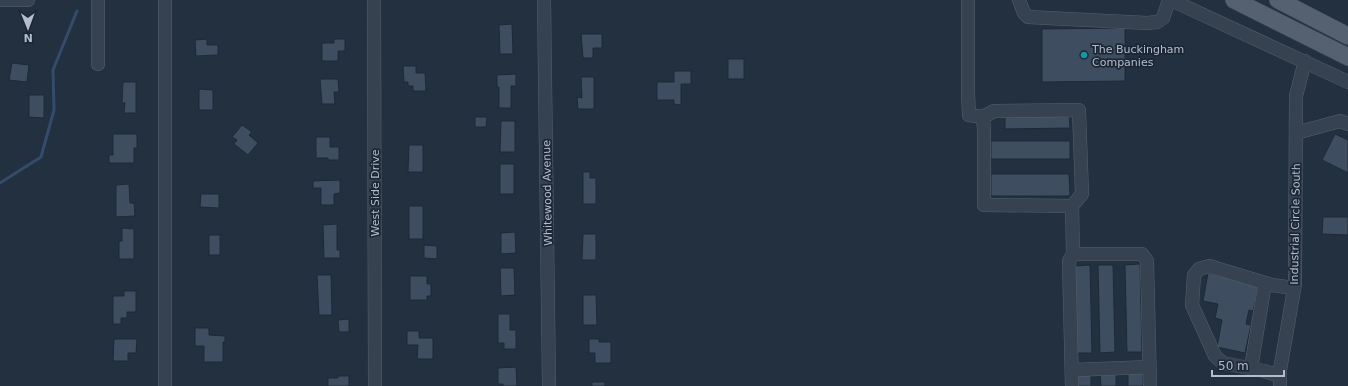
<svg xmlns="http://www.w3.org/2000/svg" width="1348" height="386" font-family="'DejaVu Sans',sans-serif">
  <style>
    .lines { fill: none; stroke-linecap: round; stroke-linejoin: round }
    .stream { stroke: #344b69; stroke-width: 3 }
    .building { fill: #3e4e60; stroke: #1e2937 }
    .minor-casing { stroke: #55606e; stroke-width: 14 }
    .major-casing { stroke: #404b59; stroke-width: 18 }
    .minor { stroke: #374250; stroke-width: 13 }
    .major { stroke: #556170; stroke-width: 17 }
    .culture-dot { fill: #0f9aa8; stroke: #1c2735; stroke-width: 1.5 }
    .labels { text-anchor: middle; stroke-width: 3.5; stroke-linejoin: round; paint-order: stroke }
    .poi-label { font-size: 11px; fill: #b3bdcb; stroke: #1c2735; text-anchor: start }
    .street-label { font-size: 11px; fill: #b3bdcb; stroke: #1c2735 }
  </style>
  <rect width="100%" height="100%" fill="#223040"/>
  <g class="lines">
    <!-- stream -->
    <polyline class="stream" points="0,183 41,157 54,110 53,70 77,11"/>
  </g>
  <!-- building -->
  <g class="building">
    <polygon points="512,24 513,54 500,54 499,25"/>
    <polygon points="1125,28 1125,81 1042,82 1042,29"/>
    <polygon points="581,34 602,34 602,48 593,48 593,58 583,58"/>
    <polygon points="207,39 207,45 218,45 218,55 196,56 195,40"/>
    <polygon points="334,39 345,39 345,51 338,51 338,61 322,61 322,43 334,43"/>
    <rect x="728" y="59" width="16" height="20"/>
    <polygon points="12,63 29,65 27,82 9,80"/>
    <polygon points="403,66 416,66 416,73 425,73 426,91 413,91 413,86 408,86 408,82 404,82"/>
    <polygon points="674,71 691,71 691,84 681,84 681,105 674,104 674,100 657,100 657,82 674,82"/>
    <polygon points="516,74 516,86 511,86 511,108 499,108 499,87 497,87 497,75"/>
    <polygon points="581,77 594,77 594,109 578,109 577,97 582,98"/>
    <polygon points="320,79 338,79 339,92 334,92 335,104 322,104"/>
    <polygon points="123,82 136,82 136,113 124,113 125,103 122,103"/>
    <polygon points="199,89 213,90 213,110 199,110"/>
    <polygon points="29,95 44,95 44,118 29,117"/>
    <polygon points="1069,114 1070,128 1005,129 1005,115"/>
    <polygon points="475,117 487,117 486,127 475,127"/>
    <polygon points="501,121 515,121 515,152 500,152"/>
    <polygon points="242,125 252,132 249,135 258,143 248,155 234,144 237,140 232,137"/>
    <polygon points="113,134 137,134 137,148 134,148 134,163 109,163 109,155 113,155"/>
    <polygon points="1335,134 1348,140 1348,173 1322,160"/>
    <polygon points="316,137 330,137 330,147 339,147 339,160 328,160 328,158 316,158"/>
    <rect x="991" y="141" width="79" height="18"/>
    <polygon points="409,145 423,145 423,172 408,172"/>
    <rect x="500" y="164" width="14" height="30"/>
    <polygon points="583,172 590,172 590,178 596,178 596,204 583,204"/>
    <polygon points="991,174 1069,174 1070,196 991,196"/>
    <polygon points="340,180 340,193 334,194 334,205 321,205 321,188 313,188 313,181"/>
    <polygon points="129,184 130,203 134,203 135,216 116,217 116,185"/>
    <polygon points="201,194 219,194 219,208 200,207"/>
    <rect x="409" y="206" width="14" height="33"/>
    <polygon points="1323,217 1348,217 1348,235 1322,234"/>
    <polygon points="337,224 337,250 340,250 340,258 324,258 323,225"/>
    <polygon points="122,228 134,229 134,259 119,259 119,241 122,241"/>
    <polygon points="515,232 516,253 501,254 501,233"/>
    <polygon points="583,234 596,234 596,260 582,260"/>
    <rect x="209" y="235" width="11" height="20"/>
    <polygon points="424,245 437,246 437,259 424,258"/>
    <polygon points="1140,264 1142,352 1127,352 1125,265"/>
    <polygon points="1090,265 1092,353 1077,353 1075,266"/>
    <polygon points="1098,265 1113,265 1115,352 1100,353"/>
    <polygon points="500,268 514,268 515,295 501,296"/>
    <polygon points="1208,273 1259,284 1253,311 1249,310 1246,324 1251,325 1245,353 1217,347 1222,320 1215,318 1218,304 1203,301"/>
    <polygon points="317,275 331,275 332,315 319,315"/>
    <polygon points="410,276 427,276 427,284 431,284 431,296 427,296 427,300 410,300"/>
    <polygon points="124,291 136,291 136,312 127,312 127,318 121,318 121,324 113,324 113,296 124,296"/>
    <polygon points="583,295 596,295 597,325 583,325"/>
    <polygon points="498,314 510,314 510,330 516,330 516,349 504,349 504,343 498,343"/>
    <polygon points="349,319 349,332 339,332 338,320"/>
    <polygon points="195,328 209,328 209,335 225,336 225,342 223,342 223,362 204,362 204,346 195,346"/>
    <polygon points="407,331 419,331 419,338 433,338 433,359 417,359 418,345 407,345"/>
    <polygon points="114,339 137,339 136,353 128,353 128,361 113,361"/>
    <polygon points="589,339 599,339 599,342 611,342 611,363 595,363 595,353 589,353"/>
    <polygon points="516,367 517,386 503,386 503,384 498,384 498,368"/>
    <polygon points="1091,372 1091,386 1076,386 1075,373"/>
    <polygon points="1116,372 1116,386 1101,386 1100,373"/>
    <rect x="1128" y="372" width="15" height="14"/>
    <polygon points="338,376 349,376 349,386 328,386 328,378 338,378"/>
    <rect x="592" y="382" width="13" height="4"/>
  </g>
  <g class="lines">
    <!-- minor casing -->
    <g class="minor-casing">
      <g id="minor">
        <polyline points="0,0 28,0"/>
        <polyline points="98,0 98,64"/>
        <polyline points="374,0 375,386"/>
        <polyline points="544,0 549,386"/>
        <polyline points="968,0 968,93 969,115 983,117 984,130 984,205 1072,206 1073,254 1069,261 1072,386"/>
        <polyline points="1019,0 1024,13 1028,17 1147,23 1157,22 1163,18 1169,0"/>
        <polyline points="1171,0 1348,82"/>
        <polyline points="983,117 994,111 1079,110 1082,194 1072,206"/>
        <polyline points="1296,133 1340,121 1348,124"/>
        <polyline points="1073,254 1142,254 1147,261 1150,386"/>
        <polyline points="1251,368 1265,283"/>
        <polyline points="1072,370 1149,367"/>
        <polyline points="1280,376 1264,371 1223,363 1215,356 1192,305 1194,275 1199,269 1209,266 1272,285 1294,288"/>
        <polyline points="165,386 165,0"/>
        <polyline points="1280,386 1280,370 1295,284 1296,96 1305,61"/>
      </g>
    </g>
    <!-- major casing -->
    <g class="major-casing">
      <g id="major">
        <polyline points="1234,0 1348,57"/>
        <polyline points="1278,0 1348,36"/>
      </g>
    </g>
    <!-- minor -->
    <use href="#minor" class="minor"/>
    <!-- major -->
    <use href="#major" class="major"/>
  </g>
  <!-- markers -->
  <circle class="culture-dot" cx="1084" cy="55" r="4"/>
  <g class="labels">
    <!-- poi labels -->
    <g class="poi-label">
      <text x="1092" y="53">The Buckingham<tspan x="1092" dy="13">Companies</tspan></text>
    </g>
    <!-- street labels -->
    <g class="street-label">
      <text transform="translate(375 193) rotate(-90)" y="4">West Side Drive</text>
      <text transform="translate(547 193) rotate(-91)" y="4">Whitewood Avenue</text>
      <text transform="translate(1295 224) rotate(-89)" y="4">Industrial Circle South</text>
    </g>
  </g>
  <!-- north arrow -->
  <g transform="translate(28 28) rotate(179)" stroke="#1c2735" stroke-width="3" paint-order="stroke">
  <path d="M0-3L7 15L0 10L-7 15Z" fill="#b3bdcb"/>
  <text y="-6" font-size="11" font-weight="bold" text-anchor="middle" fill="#b3bdcb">N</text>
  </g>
  <!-- scale -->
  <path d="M1212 370v6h72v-6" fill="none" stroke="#b3bdcb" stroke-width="2"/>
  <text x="1218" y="370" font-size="12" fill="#b3bdcb" stroke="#1c2735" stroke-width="3" paint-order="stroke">50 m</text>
</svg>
